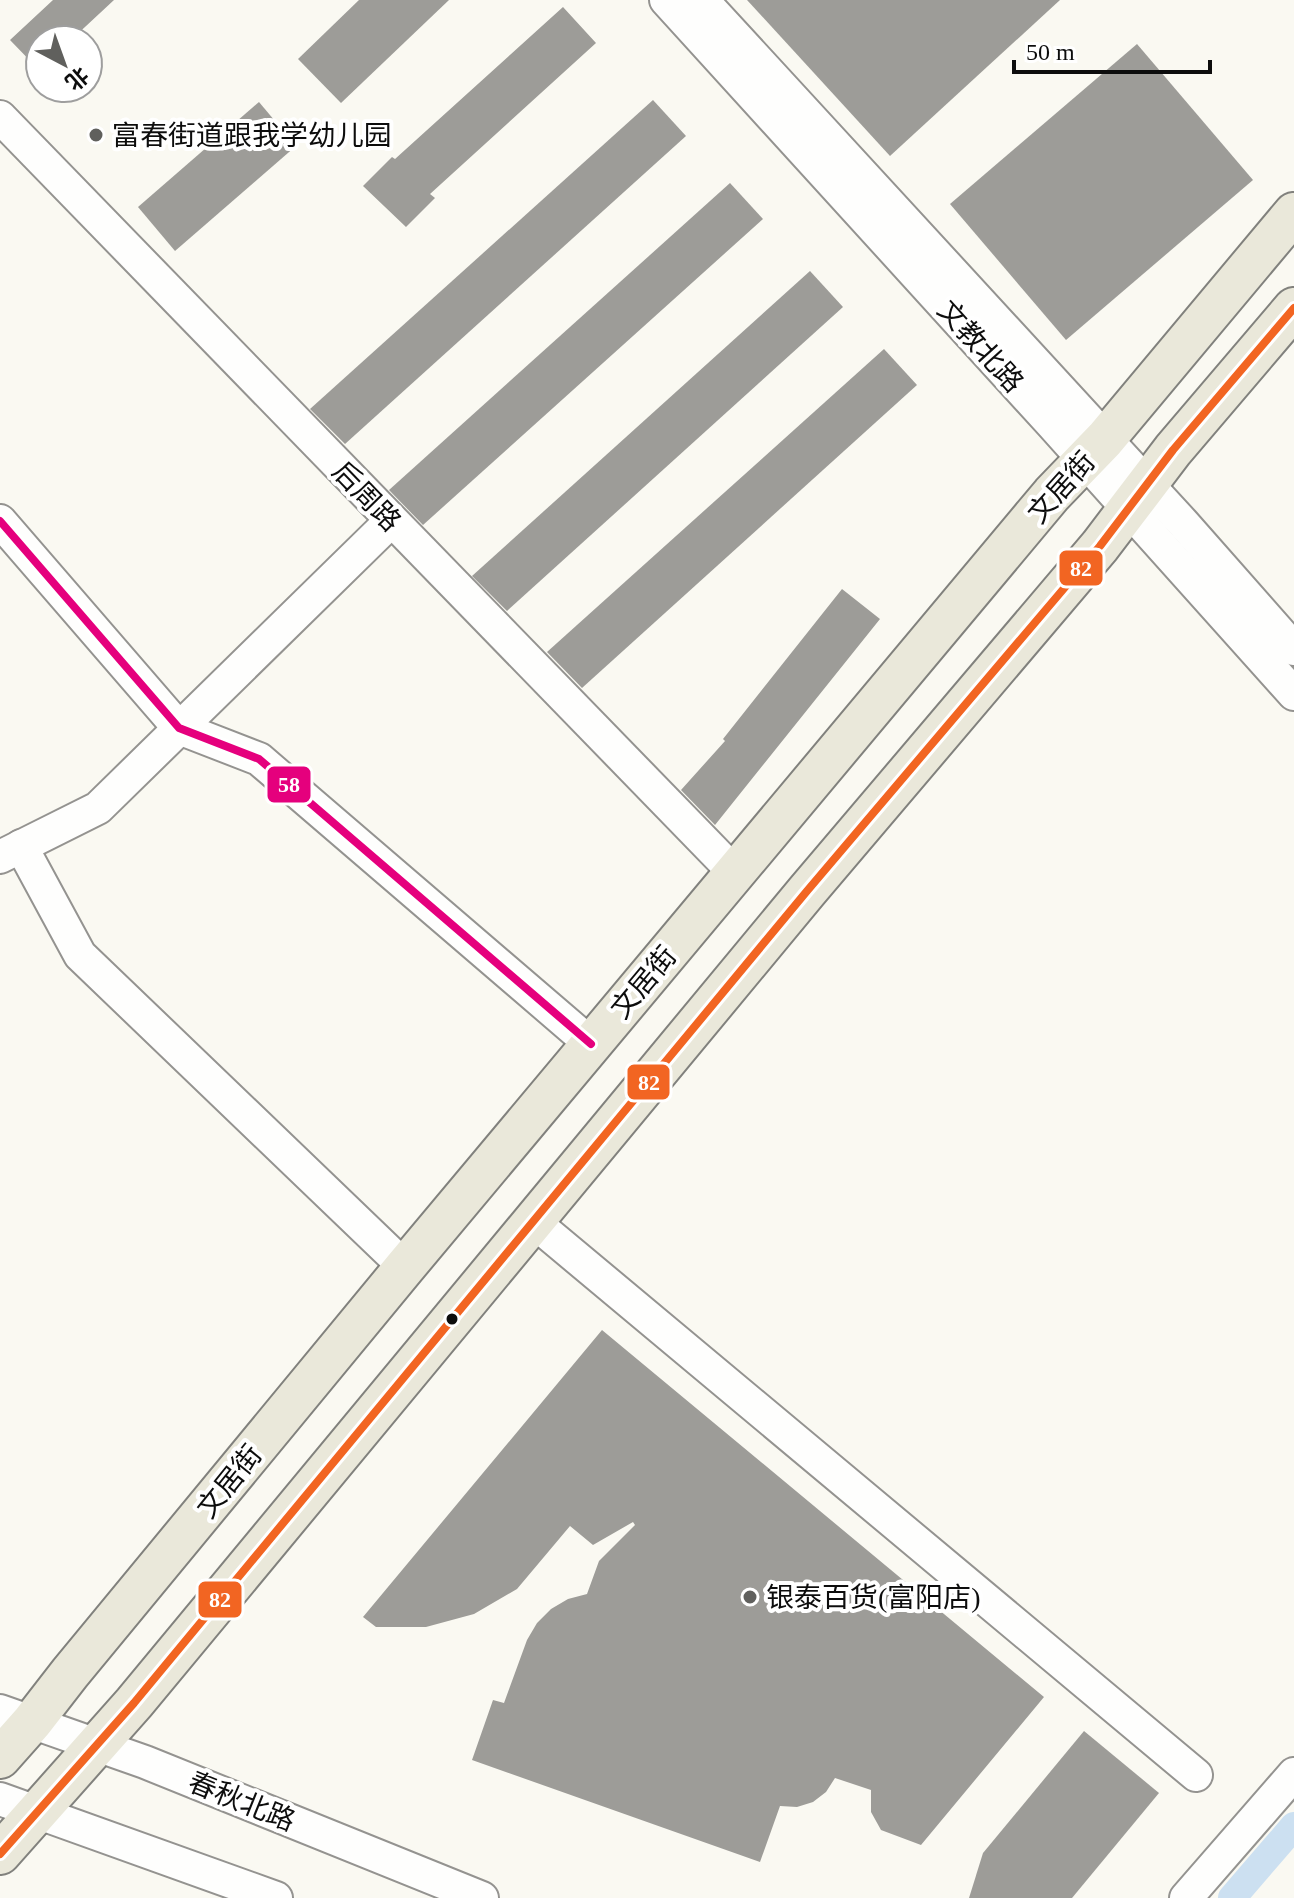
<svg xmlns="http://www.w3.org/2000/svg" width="1294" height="1898" font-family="'Times New Roman','Noto Sans SC',serif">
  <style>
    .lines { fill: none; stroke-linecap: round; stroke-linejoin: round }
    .canal { stroke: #cce0f1; stroke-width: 28 }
    .building { fill: #9d9c98 }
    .minor-casing { stroke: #949390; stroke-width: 36 }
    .major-casing { stroke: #81817d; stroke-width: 44 }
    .minor { stroke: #fefefd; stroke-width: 32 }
    .major { stroke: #eae8da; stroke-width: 40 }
    .bus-1-casing { stroke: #fff; stroke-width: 14 }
    .bus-2-casing { stroke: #fff; stroke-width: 14 }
    .bus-1 { stroke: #e5007d; stroke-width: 8 }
    .bus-2 { stroke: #f26522; stroke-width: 8 }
    .poi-dot { fill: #60605d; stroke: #fff; stroke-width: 3 }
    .bus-dot { fill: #0d0d0d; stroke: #fff; stroke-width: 3 }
    .labels { text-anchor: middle; stroke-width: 8; stroke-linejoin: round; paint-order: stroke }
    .poi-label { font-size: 28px; fill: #0d0d0d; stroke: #fff; text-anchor: start }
    .street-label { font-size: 28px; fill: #0d0d0d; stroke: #fff }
    .line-badge { stroke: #fff; stroke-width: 3 }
    .badge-label { font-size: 22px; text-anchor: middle; font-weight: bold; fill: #fff }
  </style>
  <rect width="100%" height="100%" fill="#faf9f2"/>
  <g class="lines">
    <!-- canal -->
    <polyline class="canal" points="1232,1898 1294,1826"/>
  </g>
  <!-- building -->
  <g class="building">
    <polygon points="53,0 114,0 71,40 40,40 40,71 10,40"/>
    <polygon points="359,0 449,0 341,103 298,59"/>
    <polygon points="747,0 1060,0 890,156"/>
    <polygon points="563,7 596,43 430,194 435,198 406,227 363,186 392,157 395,159"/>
    <polygon points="1137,44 1253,180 1066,340 950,204"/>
    <polygon points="653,100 686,136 345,444 310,409"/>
    <polygon points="259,102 296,146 175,251 138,207"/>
    <polygon points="730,183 763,219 423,525 389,490"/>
    <polygon points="810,271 843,307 507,611 472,576"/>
    <polygon points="884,349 917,385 582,688 547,652"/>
    <polygon points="842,589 880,619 715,825 681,790 725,741 723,739"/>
    <polygon points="602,1330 1044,1697 921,1845 881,1830 871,1812 871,1790 835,1778 826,1792 813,1802 797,1807 780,1806 760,1862 472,1760 493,1700 504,1703 527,1640 537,1623 551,1609 568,1599 587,1594 599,1561 635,1525 633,1522 593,1545 570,1526 517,1589 474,1614 426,1627 376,1627 363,1617"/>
    <polygon points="1084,1731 1159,1793 1072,1898 969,1898 983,1853"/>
  </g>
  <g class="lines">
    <!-- minor casing -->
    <g class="minor-casing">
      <g id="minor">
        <polyline points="666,0 1052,424 1294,694"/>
        <polyline points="702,0 1183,523 1294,649"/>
        <polyline points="0,117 735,873"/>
        <polyline points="0,521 179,728 259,759 591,1044"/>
        <polyline points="21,846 80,955 405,1267"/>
        <polyline points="0,857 98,808 391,521"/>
        <polyline points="534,1222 1196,1775"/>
        <polyline points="0,1711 145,1762 482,1898"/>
        <polyline points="0,1799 276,1898"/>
        <polyline points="1186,1898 1294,1774"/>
      </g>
    </g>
    <!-- major casing -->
    <g class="major-casing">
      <g id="major">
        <polyline points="0,1758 32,1722 70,1673 405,1267 1052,494 1105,439 1294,213"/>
        <polyline points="0,1854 134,1703 807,891 1100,546 1173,450 1294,308"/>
      </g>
    </g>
    <!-- minor -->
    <use href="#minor" class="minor"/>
    <!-- major -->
    <use href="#major" class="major"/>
    <!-- bus-1 casing -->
    <g class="bus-1-casing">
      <polyline id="bus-1" points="0,521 179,728 259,759 591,1044"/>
    </g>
    <!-- bus-2 casing -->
    <g class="bus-2-casing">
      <polyline id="bus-2" points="0,1854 134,1703 807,891 1100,546 1173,450 1294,308"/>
    </g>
    <!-- bus-1 -->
    <use href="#bus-1" class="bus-1"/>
    <!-- bus-2 -->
    <use href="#bus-2" class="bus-2"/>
  </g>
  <!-- markers -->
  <g class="poi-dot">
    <circle cx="96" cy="135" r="8"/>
    <circle cx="750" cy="1597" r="8"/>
  </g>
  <circle class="bus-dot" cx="452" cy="1319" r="7"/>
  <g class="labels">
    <!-- poi labels -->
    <g class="poi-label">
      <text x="112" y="145">富春街道跟我学幼儿园</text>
      <text x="766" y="1607">银泰百货(富阳店)</text>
    </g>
    <!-- street labels -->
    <g class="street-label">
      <text transform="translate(981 346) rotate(48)" y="10">文教北路</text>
      <text transform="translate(1061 487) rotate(-48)" y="10">文居街</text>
      <text transform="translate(367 496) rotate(46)" y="10">后周路</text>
      <text transform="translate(643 982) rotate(-50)" y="10">文居街</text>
      <text transform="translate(229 1481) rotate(-51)" y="10">文居街</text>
      <text transform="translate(242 1801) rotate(22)" y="10">春秋北路</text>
    </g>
  </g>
  <g class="line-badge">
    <rect x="1058" y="549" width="46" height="38" rx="8" fill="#f26522"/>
    <rect x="266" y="765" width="46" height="39" rx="8" fill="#e5007d"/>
    <rect x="626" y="1063" width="45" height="38" rx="8" fill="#f26522"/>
    <rect x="197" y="1580" width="46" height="39" rx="8" fill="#f26522"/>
  </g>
  <g class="badge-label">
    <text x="1081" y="576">82</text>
    <text x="289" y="792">58</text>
    <text x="649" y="1090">82</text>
    <text x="220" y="1607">82</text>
  </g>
  <!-- north arrow -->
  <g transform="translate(64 64) rotate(139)"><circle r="38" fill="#ffffff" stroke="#9e9e9e" stroke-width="2"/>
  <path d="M0-6L14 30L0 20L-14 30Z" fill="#60605d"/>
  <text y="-12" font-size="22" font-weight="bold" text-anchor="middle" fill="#0d0d0d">北</text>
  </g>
  <!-- scale -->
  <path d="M1014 60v12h196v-12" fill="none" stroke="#0d0d0d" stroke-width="4"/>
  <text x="1026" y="60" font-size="24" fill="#0d0d0d" stroke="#ffffff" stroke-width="6" paint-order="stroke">50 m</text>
</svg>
